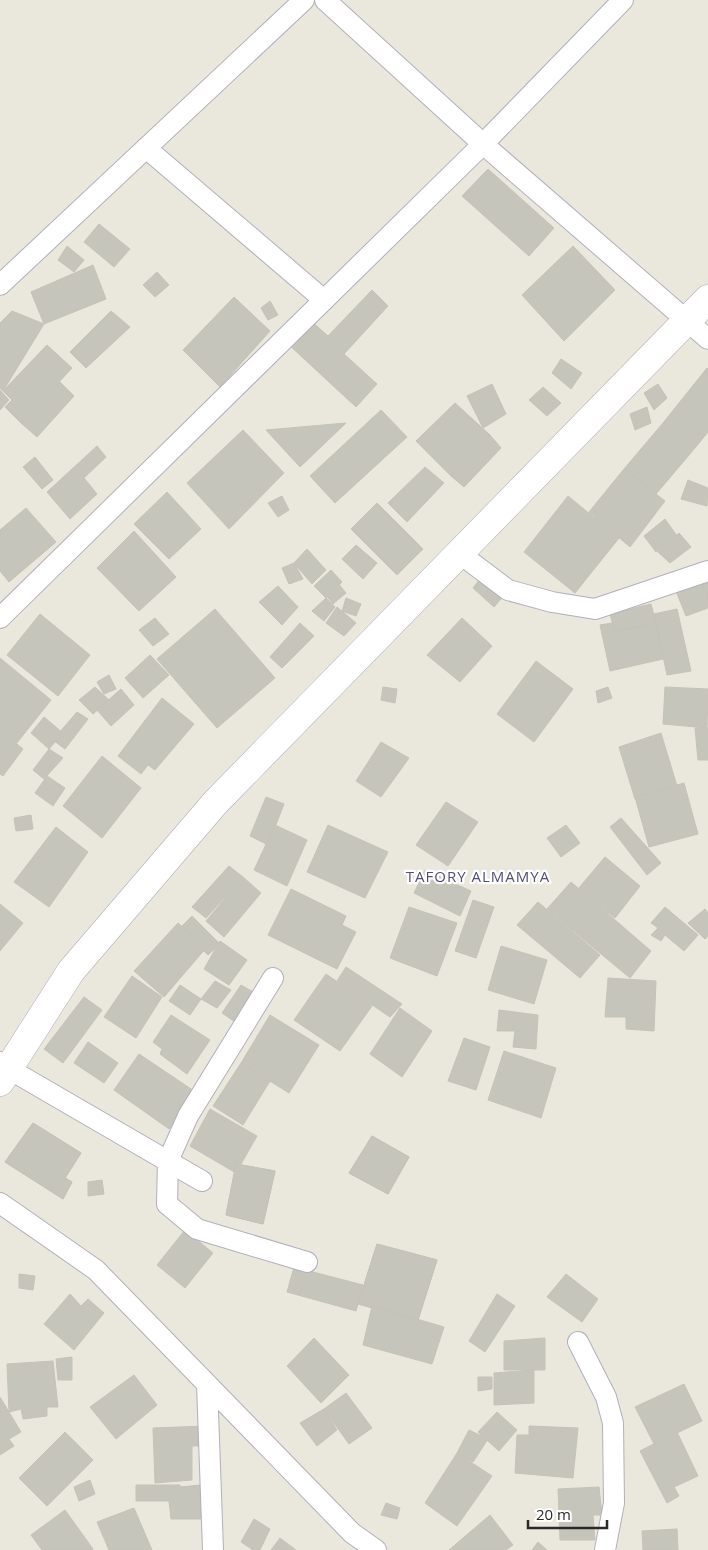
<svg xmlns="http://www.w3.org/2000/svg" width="708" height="1550" font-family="'Open Sans',sans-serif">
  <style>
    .building { fill: #c6c5bb; stroke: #c5c3b7 }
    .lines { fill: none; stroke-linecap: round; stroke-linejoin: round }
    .minor-casing { stroke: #b1b0bc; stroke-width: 22 }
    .secondary-casing { stroke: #b1b0bc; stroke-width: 29 }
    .minor { stroke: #fff; stroke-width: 20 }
    .secondary { stroke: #fff; stroke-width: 28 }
    .labels { text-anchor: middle; stroke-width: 4.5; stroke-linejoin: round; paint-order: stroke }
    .neighbourhood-label { font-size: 15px; letter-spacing: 1px; fill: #514f75; stroke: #fff }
  </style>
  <rect width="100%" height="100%" fill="#eae7dd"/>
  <!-- building -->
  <g class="building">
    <polygon points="488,169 554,228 529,256 462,196"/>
    <polygon points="99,224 130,249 114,267 84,242"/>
    <polygon points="67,246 84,260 74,272 58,260"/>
    <polygon points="573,246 615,290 564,341 522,295"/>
    <polygon points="93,265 106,299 44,324 31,292"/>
    <polygon points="157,272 169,285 155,297 143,285"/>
    <polygon points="372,290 388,306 344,354 377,384 356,407 287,343 310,320 328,336"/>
    <polygon points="234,297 270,331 220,387 183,350"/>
    <polygon points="270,301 278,315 268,320 261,308"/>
    <polygon points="12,311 44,324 3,391 0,388 0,323"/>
    <polygon points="111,311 130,327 86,368 70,352"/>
    <polygon points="47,345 72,368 21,423 5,407 12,400 3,391"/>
    <polygon points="561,359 582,373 571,389 552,373"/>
    <polygon points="707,368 708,369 708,432 695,448 663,423"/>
    <polygon points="60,382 74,396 37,437 21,423"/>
    <polygon points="492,384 506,414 483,428 467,396"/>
    <polygon points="658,384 667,398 654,410 644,393"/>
    <polygon points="543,387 561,403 547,416 529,400"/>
    <polygon points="0,390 9,400 0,410"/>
    <polygon points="455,403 490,435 451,476 416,441"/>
    <polygon points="647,407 651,423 635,430 630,414"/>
    <polygon points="381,410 407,437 335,503 310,476"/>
    <polygon points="346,423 300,467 266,430"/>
    <polygon points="663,423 695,448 656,494 624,469"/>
    <polygon points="243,430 284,473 229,529 187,483"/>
    <polygon points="490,435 501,448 464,487 451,476"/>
    <polygon points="97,446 106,457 84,478 97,494 70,519 47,492"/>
    <polygon points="35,457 53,480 42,489 23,467"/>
    <polygon points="425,467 444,483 407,522 388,503"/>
    <polygon points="624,469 665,501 630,547 589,512"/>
    <polygon points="688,480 708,488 707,506 681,499"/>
    <polygon points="167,492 201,529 169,559 134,524"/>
    <polygon points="282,496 289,510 278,517 268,503"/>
    <polygon points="568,496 619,538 575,593 524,552"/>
    <polygon points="377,503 423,549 397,575 351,529"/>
    <polygon points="26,508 56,542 9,582 0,571 0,530"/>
    <polygon points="665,519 677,536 656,552 644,536"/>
    <polygon points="134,531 176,577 139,611 97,568"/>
    <polygon points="679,533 691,547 670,563 658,552"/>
    <polygon points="356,545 377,563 363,579 342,559"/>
    <polygon points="307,549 326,570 312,584 294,563"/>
    <polygon points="294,563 303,579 289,584 282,568"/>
    <polygon points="331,570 342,582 326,598 314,586"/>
    <polygon points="708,574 708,598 700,577"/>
    <polygon points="483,575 506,593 494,607 473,588"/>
    <polygon points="700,577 708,598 708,608 686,616 674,586"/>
    <polygon points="337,582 346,593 333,604 324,593"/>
    <polygon points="278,586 298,607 282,625 259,602"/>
    <polygon points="326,598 335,607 324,621 312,611"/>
    <polygon points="346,598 361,604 356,616 342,611"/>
    <polygon points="651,604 656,623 615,632 610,614"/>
    <polygon points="337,607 356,623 344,636 326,623"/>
    <polygon points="215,609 275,678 217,728 157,659"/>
    <polygon points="677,609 691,671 667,675 654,614"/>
    <polygon points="40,614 90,655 58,696 7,655"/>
    <polygon points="155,618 169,634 153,646 139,630"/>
    <polygon points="462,618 492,646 460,682 427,655"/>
    <polygon points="300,623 314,636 282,668 270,657"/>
    <polygon points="612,623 615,632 656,623 663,659 610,671 600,625"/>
    <polygon points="150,655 169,675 143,698 125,678"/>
    <polygon points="0,658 51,700 16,744 0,731"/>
    <polygon points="536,661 573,689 534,742 497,714"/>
    <polygon points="109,675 116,689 104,694 97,682"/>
    <polygon points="95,687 109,700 93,714 79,700"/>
    <polygon points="383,687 397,689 395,703 381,700"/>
    <polygon points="608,687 612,698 598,703 596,691"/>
    <polygon points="665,687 708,689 707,728 663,724"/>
    <polygon points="121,689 134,705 111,726 97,710"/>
    <polygon points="162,698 194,724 155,770 148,765 141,774 118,756"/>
    <polygon points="77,712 88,719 65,749 53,740"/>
    <polygon points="44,717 63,733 49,749 31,733"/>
    <polygon points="695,728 708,728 708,760 698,760"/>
    <polygon points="0,730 23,749 3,776 0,774"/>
    <polygon points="661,733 677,786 635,799 619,747"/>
    <polygon points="381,742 409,758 381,797 356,781"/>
    <polygon points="49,749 63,758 44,779 33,770"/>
    <polygon points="102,756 141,788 102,838 63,806"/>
    <polygon points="47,776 65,788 53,806 35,793"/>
    <polygon points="684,783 698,834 649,847 635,797"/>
    <polygon points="266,797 284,804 268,845 250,836"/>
    <polygon points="446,802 478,822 448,866 416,845"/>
    <polygon points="31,815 33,829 16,831 14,818"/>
    <polygon points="621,818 661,863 647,875 610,827"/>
    <polygon points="275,825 307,840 287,886 254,870"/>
    <polygon points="328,825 388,852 365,898 307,872"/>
    <polygon points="566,825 580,843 561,857 547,838"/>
    <polygon points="56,827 88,852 49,907 14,882"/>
    <polygon points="605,857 640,886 615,918 578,889"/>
    <polygon points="229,866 243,877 206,918 192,907"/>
    <polygon points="425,870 471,891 460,916 414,893"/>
    <polygon points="243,877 261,893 224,937 206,921"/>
    <polygon points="571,882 651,951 630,978 547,909"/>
    <polygon points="291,889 346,916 342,925 356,932 337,969 268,935"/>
    <polygon points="473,900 494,907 476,958 455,951"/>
    <polygon points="538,902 600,955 580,978 517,925"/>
    <polygon points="0,904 23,923 0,951"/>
    <polygon points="409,907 457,923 437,976 390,958"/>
    <polygon points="665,907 698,935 684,951 665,935 661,941 651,935 658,928 651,923"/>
    <polygon points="705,909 708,913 708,936 705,939 688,923"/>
    <polygon points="192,916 220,944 208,955 180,928"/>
    <polygon points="178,923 206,948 164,997 134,971"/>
    <polygon points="220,941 247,960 229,985 204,969"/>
    <polygon points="501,946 547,960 534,1004 488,990"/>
    <polygon points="346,967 402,1004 390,1017 337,981"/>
    <polygon points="326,974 372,1006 340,1051 294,1020"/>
    <polygon points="132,976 162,997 136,1038 104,1017"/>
    <polygon points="608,978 656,981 654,1031 626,1029 626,1017 605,1017"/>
    <polygon points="215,981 231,990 217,1008 201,999"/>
    <polygon points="180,985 201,999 190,1015 169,1001"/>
    <polygon points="241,985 257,994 238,1024 222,1013"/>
    <polygon points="84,997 102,1010 63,1063 44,1049"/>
    <polygon points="400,1008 432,1031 402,1077 370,1054"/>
    <polygon points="499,1010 538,1015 536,1049 513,1047 515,1031 497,1031"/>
    <polygon points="171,1015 210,1040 187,1074 160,1054 162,1049 153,1042"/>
    <polygon points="270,1015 319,1045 289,1093 241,1063"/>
    <polygon points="464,1038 490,1047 476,1090 448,1081"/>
    <polygon points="88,1042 118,1063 104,1083 74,1063"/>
    <polygon points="504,1051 556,1068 541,1118 488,1100"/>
    <polygon points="139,1054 197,1093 169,1129 114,1090"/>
    <polygon points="241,1063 270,1081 243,1125 213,1106"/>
    <polygon points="210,1109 257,1136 236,1173 190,1146"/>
    <polygon points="33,1123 81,1153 65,1178 72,1182 63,1199 5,1162"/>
    <polygon points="33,1123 81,1153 65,1178 72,1182 63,1199 5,1162"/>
    <polygon points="372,1136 409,1157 388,1194 349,1173"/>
    <polygon points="372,1136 409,1157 388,1194 349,1173"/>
    <polygon points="236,1164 275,1171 263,1224 226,1215"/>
    <polygon points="236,1164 275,1171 263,1224 226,1215"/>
    <polygon points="102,1180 104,1194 88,1196 88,1182"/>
    <polygon points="185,1230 213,1253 185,1288 157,1265"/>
    <polygon points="377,1244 437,1260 418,1320 358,1304"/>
    <polygon points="377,1244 437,1260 418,1320 358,1304"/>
    <polygon points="294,1267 363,1285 356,1311 287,1292"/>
    <polygon points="19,1274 35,1276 33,1290 19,1288"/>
    <polygon points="566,1274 598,1299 582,1322 547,1297"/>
    <polygon points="70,1294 81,1306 88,1299 104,1313 74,1350 44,1324"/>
    <polygon points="497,1294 515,1306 485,1352 469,1341"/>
    <polygon points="372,1306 444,1327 432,1364 363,1345"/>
    <polygon points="314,1338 349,1375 321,1403 287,1366"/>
    <polygon points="545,1338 545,1370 504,1370 504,1341"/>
    <polygon points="72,1357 72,1380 58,1380 56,1359"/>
    <polygon points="53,1361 58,1407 47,1407 47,1416 23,1419 21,1409 9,1412 7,1364"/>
    <polygon points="534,1370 534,1403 494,1405 494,1373"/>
    <polygon points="134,1375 157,1405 116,1439 90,1407"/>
    <polygon points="478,1377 492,1377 492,1389 478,1391"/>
    <polygon points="684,1384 702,1421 654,1444 635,1407"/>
    <polygon points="346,1393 372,1428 349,1444 324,1409"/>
    <polygon points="0,1397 21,1432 9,1439 14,1446 0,1455"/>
    <polygon points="324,1409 337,1430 317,1446 300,1423"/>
    <polygon points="497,1412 517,1430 499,1451 478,1432"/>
    <polygon points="206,1426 206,1446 192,1446 192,1480 155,1483 153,1428"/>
    <polygon points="529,1426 578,1428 573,1478 515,1473 517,1435 529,1435"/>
    <polygon points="469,1430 488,1439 473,1462 457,1453"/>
    <polygon points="65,1432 93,1460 47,1506 19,1478"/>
    <polygon points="677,1432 698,1476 674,1487 679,1496 667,1503 640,1451"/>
    <polygon points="457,1453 492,1476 457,1526 425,1503"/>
    <polygon points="90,1480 95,1494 79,1501 74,1487"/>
    <polygon points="136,1485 180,1485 180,1487 201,1485 201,1519 171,1519 169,1501 136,1501"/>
    <polygon points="599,1487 602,1515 593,1515 595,1540 560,1540 558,1489"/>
    <polygon points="386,1503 400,1508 397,1519 381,1515"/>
    <polygon points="134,1508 152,1550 109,1550 97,1522"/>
    <polygon points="65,1510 93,1549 92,1550 42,1550 31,1535"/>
    <polygon points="490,1515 513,1545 506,1550 449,1550"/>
    <polygon points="254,1519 270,1529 260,1550 253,1550 241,1542"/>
    <polygon points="677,1529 678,1550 643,1550 642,1531"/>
    <polygon points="280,1538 296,1550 271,1550"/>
    <polygon points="538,1542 547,1550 532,1550"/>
  </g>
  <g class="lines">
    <!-- minor casing -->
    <g class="minor-casing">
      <g id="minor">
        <polyline points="325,0 483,144 708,339"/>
        <polyline points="146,148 324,300"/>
        <polyline points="0,285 304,0"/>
        <polyline points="459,553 508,590 552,602 595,609 708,571"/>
        <polyline points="0,618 483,144 623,0"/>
        <polyline points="273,978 188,1116 168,1161 167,1204 197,1229 307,1262"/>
        <polyline points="0,1062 9,1069 202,1181"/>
        <polyline points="0,1203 96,1270 352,1533 376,1550"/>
        <polyline points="578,1342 606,1397 613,1423 614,1503 605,1550"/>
        <polyline points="207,1384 213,1550"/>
      </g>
    </g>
    <!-- secondary casing -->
    <g class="secondary-casing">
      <polyline id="secondary" points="0,1082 71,971 215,803 708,299"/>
    </g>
    <!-- minor -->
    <use href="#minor" class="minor"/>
    <!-- secondary -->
    <use href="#secondary" class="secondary"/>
  </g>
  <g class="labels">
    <!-- neighbourhood labels -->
    <g class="neighbourhood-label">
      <text x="478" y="882">TAFORY ALMAMYA</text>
    </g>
  </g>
  <!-- scale -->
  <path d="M528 1520v8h79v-8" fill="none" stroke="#292929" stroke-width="2.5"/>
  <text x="536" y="1520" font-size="15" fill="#292929" stroke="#ffffff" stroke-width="4" paint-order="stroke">20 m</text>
</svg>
